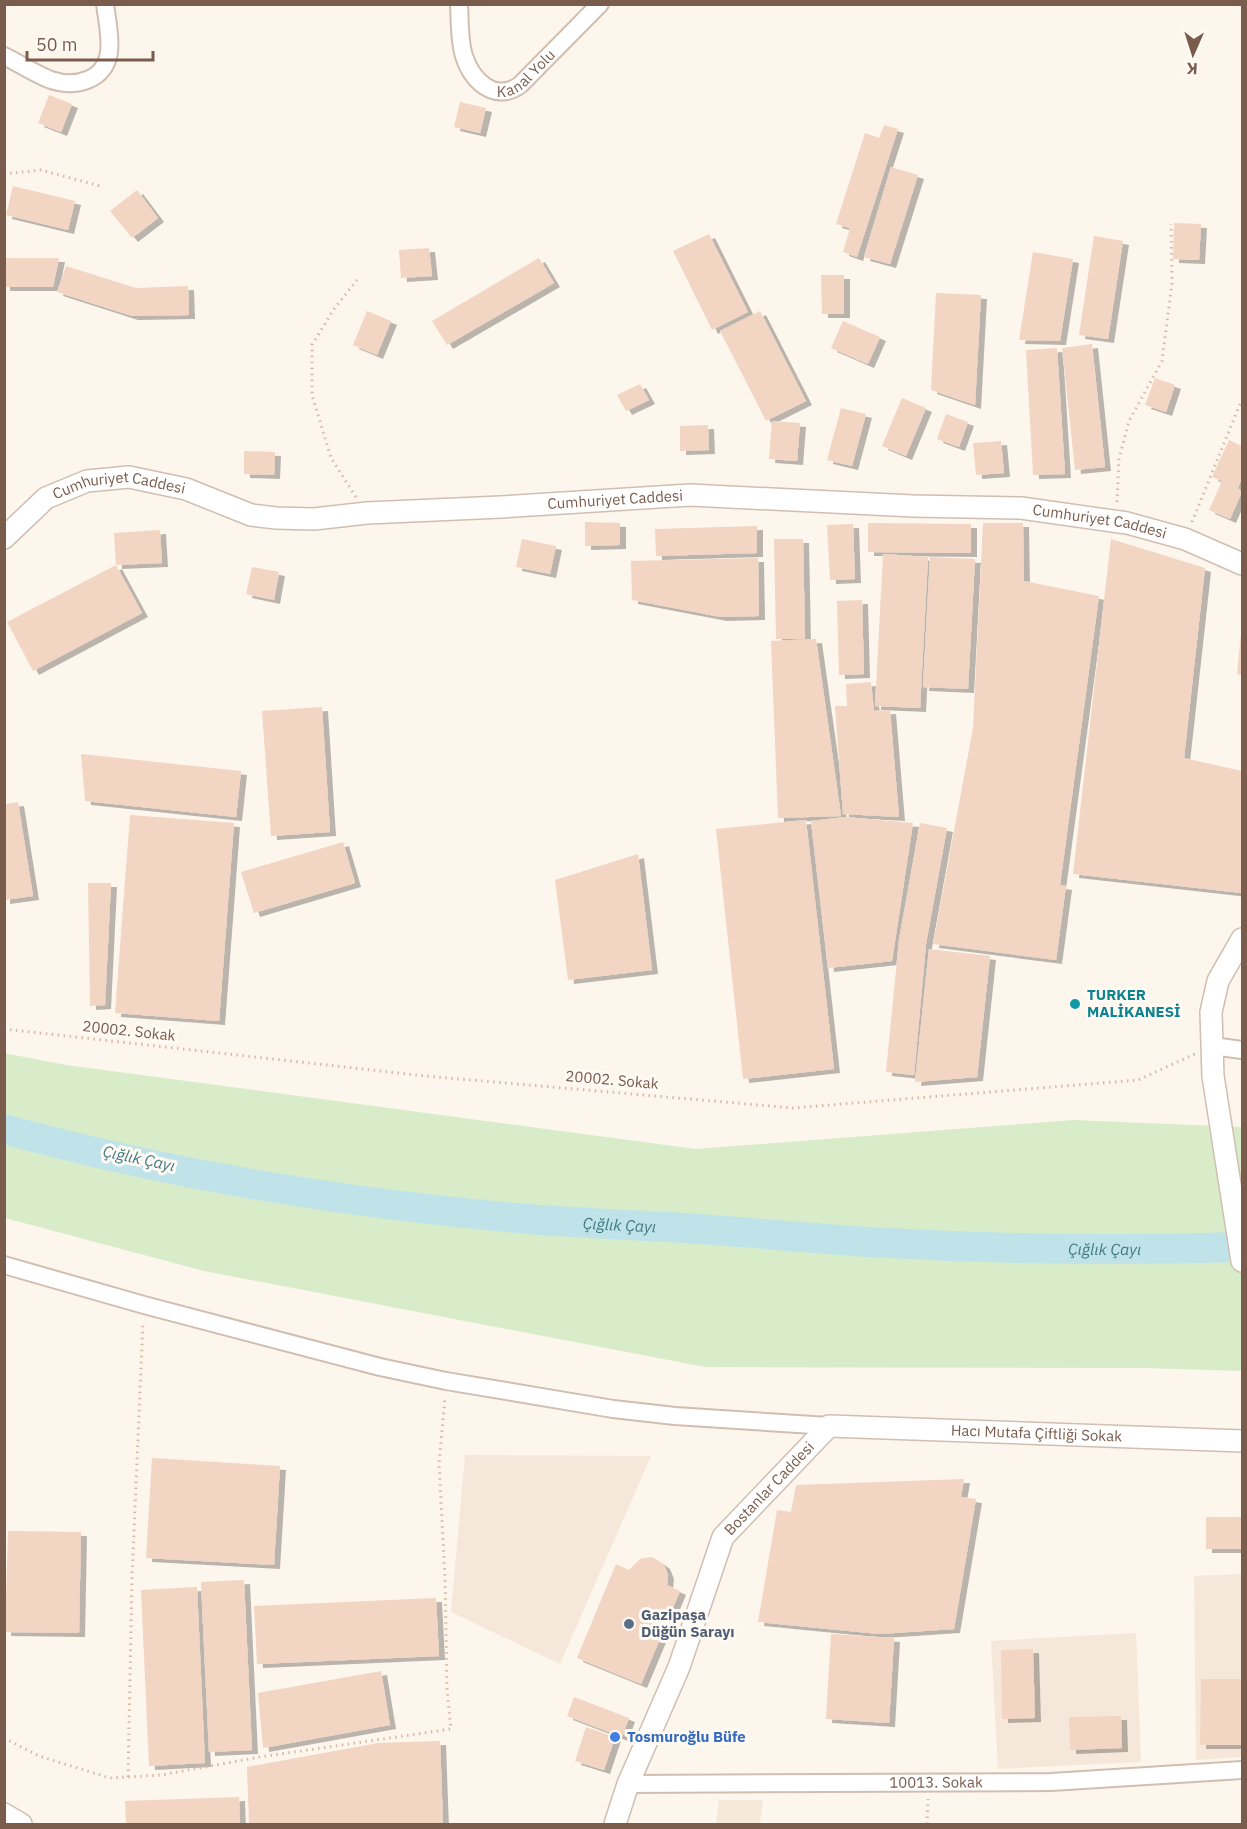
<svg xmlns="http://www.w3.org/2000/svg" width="1247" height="1829" font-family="'IBM Plex Sans',sans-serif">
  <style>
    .residential { fill: #f5e8da }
    .green { fill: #d8ecc9 }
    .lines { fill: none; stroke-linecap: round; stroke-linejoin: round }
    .river { stroke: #bfe3e8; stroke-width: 30 }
    .building { fill: #f3d5c3; filter: url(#shadow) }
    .minor-casing { stroke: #d1beb0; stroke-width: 20 }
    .tertiary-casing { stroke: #d1beb0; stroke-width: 24 }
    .path { stroke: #d9b8a5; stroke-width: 3; stroke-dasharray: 1.5 4.5; stroke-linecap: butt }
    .minor { stroke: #fff; stroke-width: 16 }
    .tertiary { stroke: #fff; stroke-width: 21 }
    .culture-dot { fill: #0f9aa8; stroke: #fffaf3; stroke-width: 2 }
    .service-dot { fill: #5c6f8a; stroke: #fffaf3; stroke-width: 2 }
    .shop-dot { fill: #3f7fe0; stroke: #fffaf3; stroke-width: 2 }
    .labels { text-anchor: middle; stroke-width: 6; stroke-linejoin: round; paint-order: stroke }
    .street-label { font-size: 15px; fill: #7a5c4d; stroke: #fffaf3 }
    .culture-label { font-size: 15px; font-weight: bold; fill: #0d838f; stroke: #fffaf3; text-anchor: start }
    .service-label { font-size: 15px; font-weight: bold; fill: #4e5e75; stroke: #fffaf3; text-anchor: start }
    .shop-label { font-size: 15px; font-weight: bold; fill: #366cbe; stroke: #fffaf3; text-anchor: start }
    .water-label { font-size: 16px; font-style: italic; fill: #437c86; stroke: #fffaf3 }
  </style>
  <defs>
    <filter id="shadow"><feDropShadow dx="6" dy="4" stdDeviation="0" flood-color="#0004"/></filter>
  </defs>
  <rect width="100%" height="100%" fill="#fdf6ec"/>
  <!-- residential -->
  <g class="residential">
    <polygon points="465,1455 651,1456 560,1664 451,1612"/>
    <polygon points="1242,1574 1242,1757 1196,1760 1194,1576"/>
    <polygon points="1136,1633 1141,1762 998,1769 991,1641"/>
    <polygon points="719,1800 763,1800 760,1824 716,1824"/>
  </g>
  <!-- green -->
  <polygon class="green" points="4,1053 66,1065 696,1149 1073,1120 1242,1127 1242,1371 1142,1368 705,1367 204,1271 5,1218"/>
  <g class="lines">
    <!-- river -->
    <path class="river" id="s1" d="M4 1129C171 1175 345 1203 516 1218 573 1223 629 1225 685 1228 746 1232 806 1238 867 1242 992 1249 1117 1251 1242 1247"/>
  </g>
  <!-- building -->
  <g class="building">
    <polygon points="49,95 72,104 61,132 38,123"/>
    <polygon points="460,102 486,108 480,133 454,127"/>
    <polygon points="884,125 898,129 857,257 843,252 850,228 836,224 865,133 879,138"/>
    <polygon points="891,167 918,175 890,264 864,257"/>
    <polygon points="13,186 75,201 68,230 6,215"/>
    <polygon points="137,190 158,218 132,238 110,211"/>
    <polygon points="1174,223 1201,224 1199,260 1173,259"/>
    <polygon points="709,234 748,312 712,330 673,251"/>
    <polygon points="1094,236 1123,241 1108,339 1079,335"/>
    <polygon points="429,248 432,276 401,278 399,250"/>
    <polygon points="1033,252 1073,259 1060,341 1019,340"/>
    <polygon points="4,258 59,258 53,287 4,287"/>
    <polygon points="539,258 554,283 447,345 432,321"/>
    <polygon points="66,266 136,288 188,286 189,315 132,316 57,292"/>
    <polygon points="821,275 844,275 844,314 822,314"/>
    <polygon points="936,293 981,295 975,405 931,390"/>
    <polygon points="367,311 391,321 377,355 353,345"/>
    <polygon points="760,311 806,401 766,421 720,331"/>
    <polygon points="843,321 880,337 868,364 831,348"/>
    <polygon points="1092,344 1105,467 1075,470 1062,348"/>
    <polygon points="1057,348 1065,474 1033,475 1026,350"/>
    <polygon points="1155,378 1175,385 1166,412 1145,405"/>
    <polygon points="640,384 649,400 626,411 617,395"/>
    <polygon points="902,398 926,408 906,456 882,446"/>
    <polygon points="841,408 866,414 852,466 827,460"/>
    <polygon points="946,414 968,422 959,447 937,439"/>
    <polygon points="772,421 800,423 797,461 769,459"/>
    <polygon points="708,425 709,450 680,451 680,426"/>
    <polygon points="1229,440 1242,446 1242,478 1238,488 1242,492 1230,519 1209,510 1222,481 1212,477"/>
    <polygon points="1001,441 1004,473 976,475 973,443"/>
    <polygon points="244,451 275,452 274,475 244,474"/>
    <polygon points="585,522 620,523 620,545 585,546"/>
    <polygon points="868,523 971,524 971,553 868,552"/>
    <polygon points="983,523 1023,523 1024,581 1099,596 1060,885 1066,886 1056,960 933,944 973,728"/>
    <polygon points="853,524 855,579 830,580 827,525"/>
    <polygon points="757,526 757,553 656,556 655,529"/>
    <polygon points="160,530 162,563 116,565 142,613 33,671 7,622 116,565 114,533"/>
    <polygon points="522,539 556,546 550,574 516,567"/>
    <polygon points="774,539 803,539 805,639 776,639"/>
    <polygon points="1111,539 1205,568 1184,758 1242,771 1242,893 1073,874"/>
    <polygon points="883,554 928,557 920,708 875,706"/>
    <polygon points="930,557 975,559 968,689 923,687"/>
    <polygon points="758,558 759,616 721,617 632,600 631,561"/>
    <polygon points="252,567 279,572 274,600 246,594"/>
    <polygon points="862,600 864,674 839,675 837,601"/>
    <polygon points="1241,633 1242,633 1242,675 1237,674"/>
    <polygon points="816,639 841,816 778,818 771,641"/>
    <polygon points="871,682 874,711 890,710 899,817 843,814 835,706 847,706 846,684"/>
    <polygon points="322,707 330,832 271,836 262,711"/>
    <polygon points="81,754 241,771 236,817 85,801"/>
    <polygon points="18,802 33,896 4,900 4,804"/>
    <polygon points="130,815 234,823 219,1021 115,1013"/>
    <polygon points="846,817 913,823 892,961 828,968 811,821"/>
    <polygon points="806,820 834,1069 743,1079 716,829"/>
    <polygon points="920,823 947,828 926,944 914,1075 886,1072 899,940"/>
    <polygon points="343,842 355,883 254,913 241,872"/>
    <polygon points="638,854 652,970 568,980 555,880"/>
    <polygon points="88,883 111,883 105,1005 90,1006"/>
    <polygon points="929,949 990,956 977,1077 915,1082"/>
    <polygon points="152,1458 280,1466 274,1565 146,1558"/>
    <polygon points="964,1479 961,1497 976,1499 954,1629 879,1634 758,1622 777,1510 791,1512 796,1485"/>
    <rect x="1206" y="1517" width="36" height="32"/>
    <polygon points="8,1531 81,1532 79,1633 5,1632"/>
    <polygon points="651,1557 656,1559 664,1565 668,1575 667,1585 680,1591 641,1684 577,1658 616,1564 629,1570 640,1559"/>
    <polygon points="244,1580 252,1750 209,1752 201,1582"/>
    <polygon points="197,1587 205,1763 149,1766 141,1590"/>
    <polygon points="436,1598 439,1656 257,1664 254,1606"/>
    <polygon points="831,1634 894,1638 889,1723 826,1719"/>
    <polygon points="1033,1649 1035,1718 1002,1719 1001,1650"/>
    <polygon points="381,1671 390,1725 263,1748 258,1693"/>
    <polygon points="1201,1679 1242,1679 1242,1745 1200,1745"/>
    <polygon points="574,1697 629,1718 622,1737 567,1716"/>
    <polygon points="1121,1716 1122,1748 1070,1750 1069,1717"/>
    <polygon points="586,1727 615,1737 604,1770 575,1761"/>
    <polygon points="440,1741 443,1824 249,1824 247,1767 378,1743"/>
    <polygon points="239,1797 240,1824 126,1824 125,1801"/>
  </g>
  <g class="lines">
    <!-- minor casing -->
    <g class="minor-casing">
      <g id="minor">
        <path id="s2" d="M459 4C460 21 459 40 464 56 472 81 495 103 520 85L600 4"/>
        <path d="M4 56C19 63 35 74 51 80 75 88 105 81 109 52 111 37 107 20 105 4"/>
        <polyline points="1212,1046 1242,1050"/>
        <polyline points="4,1265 144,1305 380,1367 446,1381 613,1409 675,1416 829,1426"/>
        <path id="s3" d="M628 1784 1051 1782 1242 1770"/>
      </g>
    </g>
    <!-- tertiary casing -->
    <g class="tertiary-casing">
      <g id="tertiary">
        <path id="s4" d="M4 538 46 498 87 481 129 477 186 489 251 515 276 518 314 519 367 513 501 507 690 495 913 506 1021 508 1127 523 1185 539 1242 564"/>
        <polyline points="1242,939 1218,981 1211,1012 1213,1076 1242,1261"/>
        <polyline points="4,1814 21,1824"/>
        <path id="s5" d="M615 1824 628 1784 679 1667 723 1537 829 1426 1242 1441"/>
      </g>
    </g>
    <!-- path -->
    <g class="path">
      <polyline points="4,174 41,170 100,186"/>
      <polyline points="356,497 331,458 312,395 312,345 334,309 357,280"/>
      <polyline points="1117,502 1119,459 1129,421 1162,361 1172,283 1171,224"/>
      <polyline points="1192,522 1240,404"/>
      <polyline points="4,1029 425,1076 793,1108 1138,1080 1195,1054"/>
      <polyline points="4,1738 39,1756 110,1778 161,1775 260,1757 451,1729 447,1690 445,1577 439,1464 445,1398"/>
      <polyline points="128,1777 132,1578 143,1322"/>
      <polyline points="927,1824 928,1799"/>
    </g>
    <!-- minor -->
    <use href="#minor" class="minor"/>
    <!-- tertiary -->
    <use href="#tertiary" class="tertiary"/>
  </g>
  <!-- markers -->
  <circle class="culture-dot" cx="1075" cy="1004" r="6"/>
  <circle class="service-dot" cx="629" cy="1624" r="6"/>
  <circle class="shop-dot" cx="615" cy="1737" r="6"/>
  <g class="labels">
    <!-- street labels -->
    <g class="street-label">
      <text dy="5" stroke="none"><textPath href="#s2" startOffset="138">Kanal Yolu</textPath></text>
      <text dy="5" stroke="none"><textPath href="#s4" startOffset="134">Cumhuriyet Caddesi</textPath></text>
      <text dy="5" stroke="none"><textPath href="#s4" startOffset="638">Cumhuriyet Caddesi</textPath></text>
      <text dy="5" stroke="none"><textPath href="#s4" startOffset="1124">Cumhuriyet Caddesi</textPath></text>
      <text transform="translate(129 1031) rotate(6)" y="5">20002. Sokak</text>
      <text transform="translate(612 1080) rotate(5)" y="5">20002. Sokak</text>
      <text dy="5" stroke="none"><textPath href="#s5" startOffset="668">Hacı Mutafa Çiftliği Sokak</textPath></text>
      <text dy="5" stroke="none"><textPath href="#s5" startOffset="374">Bostanlar Caddesi</textPath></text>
      <text dy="5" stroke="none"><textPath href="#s3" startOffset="308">10013. Sokak</textPath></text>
    </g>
    <!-- culture labels -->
    <g class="culture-label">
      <text x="1087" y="1000">TURKER<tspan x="1087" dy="17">MALİKANESİ</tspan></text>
    </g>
    <!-- service labels -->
    <g class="service-label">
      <text x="641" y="1620">Gazipaşa<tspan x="641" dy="17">Düğün Sarayı</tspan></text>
    </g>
    <!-- shop labels -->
    <g class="shop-label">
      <text x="627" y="1742">Tosmuroğlu Büfe</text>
    </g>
    <!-- water labels -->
    <g class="water-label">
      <text transform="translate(139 1158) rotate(12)" y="6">Çığlık Çayı</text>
      <text dy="6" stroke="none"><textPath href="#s1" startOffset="624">Çığlık Çayı</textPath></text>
      <text dy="6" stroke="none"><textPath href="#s1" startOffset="1110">Çığlık Çayı</textPath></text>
    </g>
  </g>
  <!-- border -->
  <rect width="1247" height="1829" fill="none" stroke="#7a5c4d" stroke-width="12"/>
  <!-- north arrow -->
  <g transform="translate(1193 54) rotate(183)" stroke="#fffaf3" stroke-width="4.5" paint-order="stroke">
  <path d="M0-4.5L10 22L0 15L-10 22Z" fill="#7a5c4d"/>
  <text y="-9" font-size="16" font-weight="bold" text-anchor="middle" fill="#7a5c4d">K</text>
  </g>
  <!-- scale -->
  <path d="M27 51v9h126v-9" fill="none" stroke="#7a5c4d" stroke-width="3"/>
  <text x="36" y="51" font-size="18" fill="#7a5c4d" stroke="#fffaf3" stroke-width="4.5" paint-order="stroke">50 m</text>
</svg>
